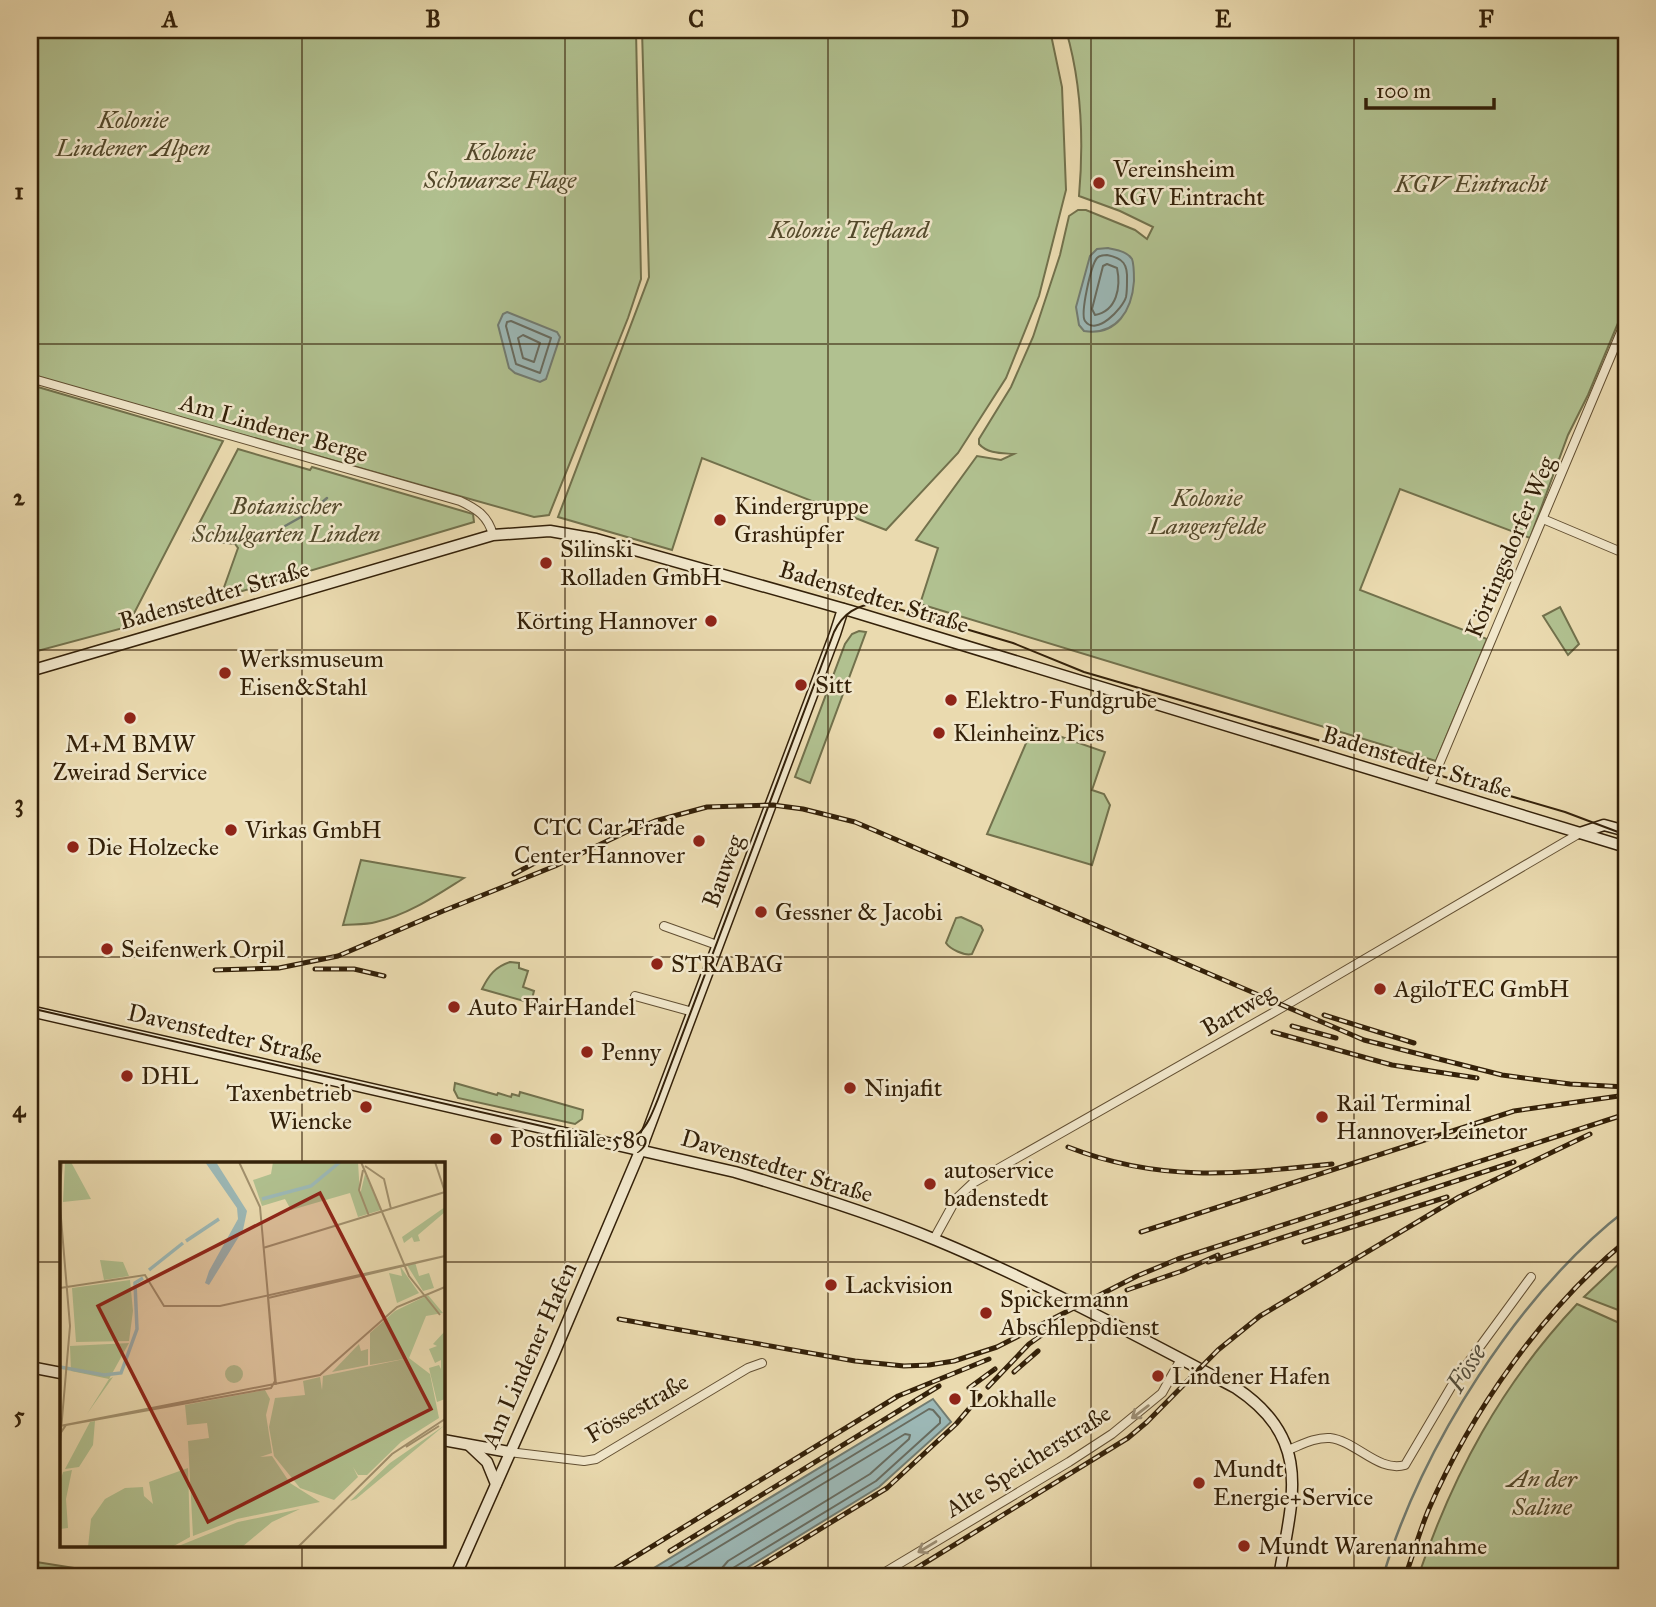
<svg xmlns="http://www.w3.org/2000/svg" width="1656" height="1607" font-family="'IM FELL Great Primer',serif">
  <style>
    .green { fill: #b1c190; stroke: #72714c; stroke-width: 2 }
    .water { fill: #9cb8b6; stroke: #727c71; stroke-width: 2 }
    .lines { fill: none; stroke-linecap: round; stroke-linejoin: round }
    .shore { stroke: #686c60; stroke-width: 2 }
    .stream { stroke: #727c71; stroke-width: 2.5 }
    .street-casing { stroke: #624f32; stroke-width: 10 }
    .secondary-casing { stroke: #342109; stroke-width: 13 }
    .street { stroke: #f1e7cb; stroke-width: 8 }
    .secondary { stroke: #f1e7cb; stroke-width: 10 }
    .tram { stroke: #342109; stroke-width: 2 }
    .rail-casing { stroke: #342109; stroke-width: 5 }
    .rail { stroke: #f1e7cb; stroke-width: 2.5; stroke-dasharray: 8; stroke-linecap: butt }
    .oneway { stroke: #9c8e74 }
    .grid { fill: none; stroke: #342109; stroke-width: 2; stroke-opacity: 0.55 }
    .poi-dot { fill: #8f2418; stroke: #f1e7cb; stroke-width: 2.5 }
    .labels { text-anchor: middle; stroke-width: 5; stroke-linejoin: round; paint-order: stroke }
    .park-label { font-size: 24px; font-style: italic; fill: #53492b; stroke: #f1e7cb }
    .poi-label { font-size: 24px; fill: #342109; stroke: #f1e7cb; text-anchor: start }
    .street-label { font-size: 24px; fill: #342109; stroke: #f1e7cb }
    .water-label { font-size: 26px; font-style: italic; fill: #534e3d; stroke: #f1e7cb }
    .inset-river { fill: none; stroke: #9cb8b6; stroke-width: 3.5 }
    .inset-road { fill: none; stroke: #a1906d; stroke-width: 2 }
    .view { fill: #8f2418; fill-opacity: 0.15; stroke: #8f2418; stroke-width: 3.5 }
    .inset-edge { fill: none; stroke: #342109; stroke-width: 3.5 }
    .neatline { fill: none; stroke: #342109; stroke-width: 2.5 }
    .grid-label { font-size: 23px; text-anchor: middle; font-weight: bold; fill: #342109 }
  </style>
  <rect width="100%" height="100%" fill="#eadaaf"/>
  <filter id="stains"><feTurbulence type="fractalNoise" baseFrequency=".00286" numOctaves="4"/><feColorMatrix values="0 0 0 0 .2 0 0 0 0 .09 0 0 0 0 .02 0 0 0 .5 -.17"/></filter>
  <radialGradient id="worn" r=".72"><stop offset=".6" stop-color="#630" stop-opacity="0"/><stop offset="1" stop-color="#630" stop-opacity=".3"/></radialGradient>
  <!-- green -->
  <g class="green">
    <polygon points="30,30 636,30 641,279 628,318 549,515 534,517 30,375"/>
    <polygon points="642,30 1050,30 1062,87 1066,190 1039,296 1006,378 958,453 886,530 702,458 672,550 558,517 649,277"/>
    <path d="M1066 30H1626V304L1588 395 1568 435 1530 538 1400 489 1360 590 1487 639 1436 761 920 604 938 548 916 540 977 456 1001 460 1014 454C1002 453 988 454 979 444V439L1011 387 1033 337 1060 255 1069 216 1078 210H1086L1135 230 1147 239 1153 227 1120 211 1079 196C1084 139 1082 85 1066 30Z"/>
    <polygon points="31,385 223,441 127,627 30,653"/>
    <polygon points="238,449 310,470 312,467 473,514 474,522 229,595 222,593 238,548 235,544 191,539"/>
    <polygon points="1560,607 1579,644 1568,655 1543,616"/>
    <polygon points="859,631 866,632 810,783 795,777 845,644 852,634"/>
    <polygon points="1033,727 1105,752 1092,790 1104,794 1110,805 1092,865 987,834"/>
    <path d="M361 860 464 878C437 895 408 915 376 922 365 925 354 924 343 925Z"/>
    <path d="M961 917 981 926 983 930 972 954C964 956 950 949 946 943L956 918Z"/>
    <path d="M510 962 519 963V968L528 971 523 987 534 991 531 1003 482 989C489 975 495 967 510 962Z"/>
    <polygon points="455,1083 497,1095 498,1093 511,1097 512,1094 519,1096 520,1092 583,1110 582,1119 575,1124 458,1098 454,1090"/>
    <polygon points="1626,1257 1626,1313 1584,1297"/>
    <path d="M1577 1304 1626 1326V1577H1418C1453 1474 1501 1385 1577 1304Z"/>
    <polygon points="30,1561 131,1577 30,1577"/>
  </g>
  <!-- water -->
  <g class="water">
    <path d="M1108 248C1116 250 1127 251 1132 259 1134 264 1134 275 1134 281 1132 310 1117 336 1084 331L1079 325 1076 307 1090 256 1097 249Z"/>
    <polygon points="507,312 557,332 560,337 546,379 540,382 515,373 509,368 498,325 503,314"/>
    <polygon points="933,1399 951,1422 879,1487 732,1577 639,1577"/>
  </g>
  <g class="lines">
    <!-- shore -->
    <g class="shore">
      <path d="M1107 255C1123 258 1128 264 1127 281 1127 286 1127 292 1126 297 1123 308 1096 337 1085 321 1080 314 1091 265 1097 258 1100 255 1103 255 1107 255Z"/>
      <path d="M1107 264 1117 268C1121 287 1117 311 1095 315L1092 309 1103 266Z"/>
      <polygon points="511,321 551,338 540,373 516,364 506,326 507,322"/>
      <polygon points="523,335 540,343 534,362 523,358 518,338"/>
      <polyline points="653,1577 929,1409 933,1410 940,1418 940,1423 876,1481 733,1568 729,1577"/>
      <polyline points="669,1577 905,1434 910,1435 909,1439 870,1474 728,1561 722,1568 721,1577"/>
    </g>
    <!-- stream -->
    <g class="stream">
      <polyline points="313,510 327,498"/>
      <polyline points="285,526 310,512"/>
      <path d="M1383 1577C1420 1448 1520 1292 1626 1210"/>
    </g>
    <!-- street casing -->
    <g class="street-casing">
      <g id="street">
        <path d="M30 378 460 501C477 509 488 516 493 535"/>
        <polyline points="1543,519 1626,554"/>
        <polyline points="1429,788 1626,320"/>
        <polyline points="664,926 717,945"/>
        <polyline points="635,996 693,1012"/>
        <polyline points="934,1239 956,1199 973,1183 1283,1007 1580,833"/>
        <path d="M1288 1450C1301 1445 1315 1437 1330 1438 1356 1441 1379 1473 1405 1465L1454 1382 1531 1277"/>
        <polyline points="509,1452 584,1461 596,1459 748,1368 762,1363"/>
        <polyline points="877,1577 1069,1462 1112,1434 1162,1393 1181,1359"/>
      </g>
    </g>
    <!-- secondary casing -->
    <g class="secondary-casing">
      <g id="secondary">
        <polyline points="30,671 493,535 550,531 596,539 851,611 1626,847"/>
        <polyline points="1580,833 1604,825 1626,831"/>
        <path d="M30 1011 735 1172C803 1192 871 1213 936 1240 1039 1283 1137 1336 1236 1388 1314 1440 1292 1499 1279 1577"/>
        <polyline points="30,1367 61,1373"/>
        <polyline points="443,1440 509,1452"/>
        <polyline points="470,1446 487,1462 496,1484"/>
        <polyline points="455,1577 553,1356 641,1149 835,634 843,609"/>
      </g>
    </g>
    <!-- street -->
    <use href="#street" class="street"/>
    <!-- secondary -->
    <use href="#secondary" class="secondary"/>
    <!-- tram -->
    <path class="tram" d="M30 1008 602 1140C639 1145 646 1129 658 1099L834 632C843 613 857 605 878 603L1013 643 1084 672 1565 812 1626 835"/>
    <!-- rail casing -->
    <g class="rail-casing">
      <g id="rail">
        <polyline points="514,874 546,857"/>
        <polyline points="315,969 354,969 384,976"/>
        <polyline points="215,970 279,968 338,956 443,911 555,866 626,832 655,821 707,807 773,805 803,809 855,822 1364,1040 1502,1075 1570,1084 1626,1087"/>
        <polyline points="1324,1015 1414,1043"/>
        <polyline points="1292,1026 1336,1038"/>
        <polyline points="1273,1032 1392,1065 1477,1078"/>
        <path d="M1068 1147C1160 1183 1237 1174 1332 1164"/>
        <polyline points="1141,1232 1514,1111 1626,1095"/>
        <polyline points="1304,1242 1447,1197"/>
        <polyline points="1208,1262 1514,1162"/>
        <polyline points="1127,1290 1182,1271 1218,1255"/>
        <polyline points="619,1319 855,1361 904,1366 929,1365 954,1361 997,1347 1137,1276 1178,1259 1626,1114"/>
        <polyline points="1014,1372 1038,1351"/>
        <polyline points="988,1387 1029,1344 1046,1332"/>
        <polyline points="969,1388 995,1369"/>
        <polyline points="670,1551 939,1386"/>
        <polyline points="602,1577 898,1396 989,1359"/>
        <polyline points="742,1577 887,1488 956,1424 980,1396"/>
        <polyline points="902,1577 1128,1438 1147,1422 1218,1350 1260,1316 1459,1197 1590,1134"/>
        <path d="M1405 1577C1413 1555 1419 1533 1428 1511 1471 1412 1543 1309 1626 1241"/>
      </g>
    </g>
    <!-- rail -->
    <use href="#rail" class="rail"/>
  </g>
  <!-- one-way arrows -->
  <defs><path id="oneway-shaft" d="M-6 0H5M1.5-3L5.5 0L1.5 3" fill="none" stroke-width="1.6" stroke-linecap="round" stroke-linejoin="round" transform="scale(1.75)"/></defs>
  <g class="oneway">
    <use href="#oneway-shaft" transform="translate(1140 1412) rotate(143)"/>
    <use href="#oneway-shaft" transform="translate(927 1547) rotate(149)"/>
  </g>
  <!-- grid -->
  <path class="grid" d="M302 30V1164M565 30V1577M828 30V1577M1091 30V1577M1354 30V1577M30 344H1626M30 650H1626M30 957H1626M30 1262H61M443 1262H1626M302 1546V1577"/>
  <!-- markers -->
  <g class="poi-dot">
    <circle cx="1099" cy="183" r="7"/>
    <circle cx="720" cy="520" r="7"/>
    <circle cx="546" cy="563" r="7"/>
    <circle cx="711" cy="621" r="7"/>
    <circle cx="225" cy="673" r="7"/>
    <circle cx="801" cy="685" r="7"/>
    <circle cx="951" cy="700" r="7"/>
    <circle cx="130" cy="718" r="7"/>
    <circle cx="939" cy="733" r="7"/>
    <circle cx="231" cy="830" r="7"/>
    <circle cx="699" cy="841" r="7"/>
    <circle cx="73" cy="847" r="7"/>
    <circle cx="761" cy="912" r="7"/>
    <circle cx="107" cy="949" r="7"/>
    <circle cx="657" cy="964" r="7"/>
    <circle cx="1380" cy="989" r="7"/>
    <circle cx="454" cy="1007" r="7"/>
    <circle cx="587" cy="1052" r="7"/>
    <circle cx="127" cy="1076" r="7"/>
    <circle cx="850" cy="1088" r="7"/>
    <circle cx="366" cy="1107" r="7"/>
    <circle cx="1322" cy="1117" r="7"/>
    <circle cx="496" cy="1139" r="7"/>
    <circle cx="930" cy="1184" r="7"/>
    <circle cx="831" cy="1285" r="7"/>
    <circle cx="986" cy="1313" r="7"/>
    <circle cx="1158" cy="1376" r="7"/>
    <circle cx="955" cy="1399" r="7"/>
    <circle cx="1199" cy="1483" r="7"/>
    <circle cx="1244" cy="1546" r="7"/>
  </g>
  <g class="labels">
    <!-- park labels -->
    <g class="park-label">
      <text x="133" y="128">Kolonie<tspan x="133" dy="28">Lindener Alpen</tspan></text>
      <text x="500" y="160">Kolonie<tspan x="500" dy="28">Schwarze Flage</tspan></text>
      <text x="1471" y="192">KGV Eintracht</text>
      <text x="849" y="238">Kolonie Tiefland</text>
      <text x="1207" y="506">Kolonie<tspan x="1207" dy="28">Langenfelde</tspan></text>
      <text x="286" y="514">Botanischer<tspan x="286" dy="28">Schulgarten Linden</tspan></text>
      <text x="1542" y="1487">An der<tspan x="1542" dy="28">Saline</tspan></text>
    </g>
    <!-- poi labels -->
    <g class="poi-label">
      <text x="1113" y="177">Vereinsheim<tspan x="1113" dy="28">KGV Eintracht</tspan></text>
      <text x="734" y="514">Kindergruppe<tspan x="734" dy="28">Grashüpfer</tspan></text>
      <text x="560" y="557">Silinski<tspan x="560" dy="28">Rolladen GmbH</tspan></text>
      <text x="697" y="629" text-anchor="end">Körting Hannover</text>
      <text x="239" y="667">Werksmuseum<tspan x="239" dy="28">Eisen&amp;Stahl</tspan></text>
      <text x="815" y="693">Sitt</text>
      <text x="965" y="708">Elektro-Fundgrube</text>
      <text x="953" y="741">Kleinheinz Pics</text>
      <text x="130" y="752" text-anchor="middle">M+M BMW<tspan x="130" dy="28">Zweirad Service</tspan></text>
      <text x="685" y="835" text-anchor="end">CTC Car Trade<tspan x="685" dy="28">Center Hannover</tspan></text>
      <text x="245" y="838">Virkas GmbH</text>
      <text x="87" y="855">Die Holzecke</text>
      <text x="775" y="920">Gessner &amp; Jacobi</text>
      <text x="121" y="957">Seifenwerk Orpil</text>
      <text x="671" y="972">STRABAG</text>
      <text x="1394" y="997">AgiloTEC GmbH</text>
      <text x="468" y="1015">Auto FairHandel</text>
      <text x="601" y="1060">Penny</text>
      <text x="141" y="1084">DHL</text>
      <text x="864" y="1096">Ninjafit</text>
      <text x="352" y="1101" text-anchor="end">Taxenbetrieb<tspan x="352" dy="28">Wiencke</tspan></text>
      <text x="1336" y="1111">Rail Terminal<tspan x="1336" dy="28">Hannover Leinetor</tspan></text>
      <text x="510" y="1147">Postfiliale 589</text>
      <text x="944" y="1178">autoservice<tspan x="944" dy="28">badenstedt</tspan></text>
      <text x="845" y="1293">Lackvision</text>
      <text x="1000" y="1307">Spickermann<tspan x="1000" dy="28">Abschleppdienst</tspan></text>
      <text x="1172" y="1384">Lindener Hafen</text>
      <text x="969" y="1407">Lokhalle</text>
      <text x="1213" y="1477">Mundt<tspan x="1213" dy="28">Energie+Service</tspan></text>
      <text x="1258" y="1554">Mundt Warenannahme</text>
    </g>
    <!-- street labels -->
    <g class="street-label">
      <text transform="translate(274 428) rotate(16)" y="8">Am Lindener Berge</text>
      <text transform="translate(1510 547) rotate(-67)" y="8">Körtingsdorfer Weg</text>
      <text transform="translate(214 595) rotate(-16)" y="8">Badenstedter Straße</text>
      <text transform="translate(874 597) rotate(17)" y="8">Badenstedter Straße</text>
      <text transform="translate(1417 762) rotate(17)" y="8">Badenstedter Straße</text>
      <text transform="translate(723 871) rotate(-69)" y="8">Bauweg</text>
      <text transform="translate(1238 1010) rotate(-30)" y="8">Bartweg</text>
      <text transform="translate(225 1034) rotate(13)" y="8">Davenstedter Straße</text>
      <text transform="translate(777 1166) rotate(17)" y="8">Davenstedter Straße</text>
      <text transform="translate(529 1355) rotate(-66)" y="8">Am Lindener Hafen</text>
      <text transform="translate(637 1408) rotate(-30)" y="8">Fössestraße</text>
      <text transform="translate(1028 1461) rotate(-32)" y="8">Alte Speicherstraße</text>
    </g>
    <!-- water labels -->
    <g class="water-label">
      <text transform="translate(1466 1368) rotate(-58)" y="9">Fösse</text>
    </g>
  </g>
  <!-- overview -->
  <g transform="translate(60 1162)">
    <rect width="385" height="385" fill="#eadaaf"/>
    <path d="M5 0H11L31 37 3 40ZM213 0H298L300 33 305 12 321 48 298 55 290 31 231 48 225 37 202 44 193 18 211 12ZM385 45V50L358 73 360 79 354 80 352 75 344 81 342 75ZM40 98 63 100 69 114 44 118ZM355 100 359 114 369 111 374 126 363 129 347 103ZM340 104 359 131 337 141 329 111 342 114ZM70 118 73 149 69 179 16 180 12 126ZM368 133 383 151 366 154 349 196 370 212 379 256 341 280 307 313H298L293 305 298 315 274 338 240 326 214 294 209 265 215 236 245 233 243 219 260 215 262 228 263 214 349 196 310 203V171L335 149ZM385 169V237L377 240 369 206 379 203 381 207V198L375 201 369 187 377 184 373 182ZM69 181 49 217 53 215 27 252 49 217 11 209 10 184ZM299 182 301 189 308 187V203L272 210ZM165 212a9 9 0 1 1 18 0a9 9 0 1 1-18 0ZM205 228 210 237 206 253 212 291 200 295 212 294 230 321 260 340 177 357 133 374 128 279 149 276 147 261 127 263 125 243ZM35 259 33 283 19 305 5 307 30 260ZM385 263 296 337 290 339 330 301ZM128 306 130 375 112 385H28L31 357 45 337 65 326 83 325 84 334 93 342 89 320ZM12 308 6 337 8 366 0 367V320L3 310ZM240 347 212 360 182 385H116L178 360Z" fill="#b1c190"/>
    <path d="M145 0H156L187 49 183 68 149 123 145 121 149 109 178 57 177 46Z" fill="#9cb8b6"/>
    <path class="inset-river" d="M202 37 251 24 280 0M126 79 159 57M89 108 123 81M0 205 44 213 61 211 77 167 75 121 83 116"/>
    <path class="inset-road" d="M179 0 200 45 216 223M301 0 349 114 380 153M375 0 385 30M305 4 324 17 331 47M303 8 299 28 309 54M0 27 2 0M0 44 10 164 0 280M203 86 385 30M0 126 85 113 104 144H160L385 94M0 264 260 213 337 145 385 125M0 272 6 263 211 226 215 219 208 136 385 94M346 285 379 264M238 385 332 292 385 257"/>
    <path class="view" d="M260 31 371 247 148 360 38 144Z"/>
    <rect width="385" height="385" class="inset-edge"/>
  </g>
  <!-- margin -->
  <rect width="1656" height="1607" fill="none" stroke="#eadaaf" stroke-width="77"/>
  <!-- scale -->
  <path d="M1366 98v10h128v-10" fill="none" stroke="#342109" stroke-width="3.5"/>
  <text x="1376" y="98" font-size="21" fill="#342109" stroke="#f1e7cb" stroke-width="5" paint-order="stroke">100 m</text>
  <rect x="38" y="38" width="1580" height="1530" class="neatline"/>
  <g class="grid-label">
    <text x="170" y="27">A</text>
    <text x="433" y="27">B</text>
    <text x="696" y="27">C</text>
    <text x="960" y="27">D</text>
    <text x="1223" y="27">E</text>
    <text x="1486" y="27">F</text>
    <text x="19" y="199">1</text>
    <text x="19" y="505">2</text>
    <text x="19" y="811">3</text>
    <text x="19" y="1117">4</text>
    <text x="19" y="1423">5</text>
  </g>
  <rect width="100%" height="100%" filter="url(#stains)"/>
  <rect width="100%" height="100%" fill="url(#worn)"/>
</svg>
